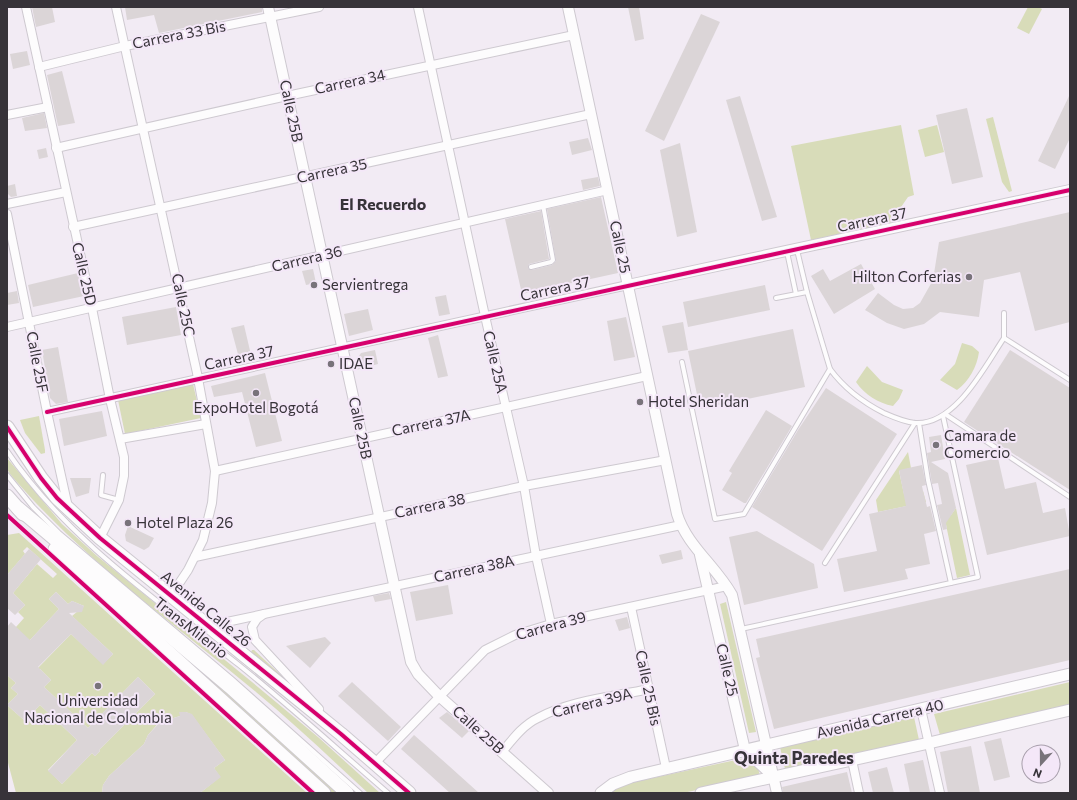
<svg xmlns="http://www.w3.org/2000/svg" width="1077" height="800" font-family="Commissioner,sans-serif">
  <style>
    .green { fill: #d8dcb9 }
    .building { fill: #dbd5d7 }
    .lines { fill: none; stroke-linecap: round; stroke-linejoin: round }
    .service-casing { stroke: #cec9d0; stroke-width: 6 }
    .minor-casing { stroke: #cec9d0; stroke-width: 10 }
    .tertiary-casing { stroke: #cec9d0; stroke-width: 12 }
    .secondary-casing { stroke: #cec9d0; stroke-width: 13 }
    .primary-casing { stroke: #cec9d0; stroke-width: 15 }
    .service { stroke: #fdfcfd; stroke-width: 4 }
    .minor { stroke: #fdfcfd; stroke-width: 8 }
    .tertiary { stroke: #fdfcfd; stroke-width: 10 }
    .secondary { stroke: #fdfcfd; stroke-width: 11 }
    .primary { stroke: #fdfcfd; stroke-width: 13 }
    .cycleway-casing { stroke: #f4e7f8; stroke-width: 6 }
    .cycleway { stroke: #d6006c; stroke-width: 4 }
    .poi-dot { fill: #78737a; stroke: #f4e7f8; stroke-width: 1.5 }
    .labels { text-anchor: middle; stroke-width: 4; stroke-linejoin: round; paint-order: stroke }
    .street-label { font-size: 15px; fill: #373339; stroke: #f4e7f8 }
    .poi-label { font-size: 15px; fill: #373339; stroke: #f4e7f8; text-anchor: start }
    .neighbourhood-label { font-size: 16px; font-weight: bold; fill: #373339; stroke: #f4e7f8 }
    .quarter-label { font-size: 17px; font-weight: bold; fill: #373339; stroke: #f4e7f8 }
  </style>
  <rect width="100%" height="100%" fill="#f2ebf4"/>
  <!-- green -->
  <g class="green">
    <polygon points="1028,7 1038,7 1042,9 1029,34 1017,28"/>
    <polygon points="993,117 1012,191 1009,192 1002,182 986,119"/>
    <polygon points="901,125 914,195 908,197 890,223 811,240 791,146"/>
    <polygon points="937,125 944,152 925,157 918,130"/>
    <path d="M962 343 972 346 979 352C977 367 969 381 957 390L940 380 955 364Z"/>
    <path d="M867 366 882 382 903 390 899 399 893 406C878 403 865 395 856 382Z"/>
    <polygon points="193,384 201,418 125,434 118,400"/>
    <polygon points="39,416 45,450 45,453 41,454 25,433 20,420"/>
    <polygon points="908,452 911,468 899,471 904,494 923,491 926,502 878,512 876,500"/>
    <path d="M7 458 62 524 97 556 252 682 318 737 380 793H368C331 759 295 724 256 692 172 622 81 558 10 474L7 469Z"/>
    <polygon points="956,508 970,575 957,578 943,510 951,515"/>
    <polygon points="19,533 307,793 200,793 220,777 214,768 225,760 192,715 186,712 180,712 180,716 164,721 162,719 148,735 144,744 109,776 103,785 102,793 16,793 7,759 7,675 16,683 11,688 18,694 7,705 25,721 40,705 77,740 48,770 62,784 92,753 95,756 100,751 99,750 155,694 138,677 88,728 44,687 51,680 40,669 36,670 71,634 103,664 113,654 72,616 84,606 72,601 68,604 56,592 49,599 59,609 15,656 16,627 24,618 18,612 25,605 13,593 37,564 53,578 57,574 27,547 23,551 25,554 7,575 7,535"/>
    <polygon points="726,602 756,732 749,733 720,604"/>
    <polygon points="132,612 171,641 340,793 332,793"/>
    <polygon points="252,650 254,650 283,677 281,678 251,652"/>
    <polygon points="1070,682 1070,705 940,735 934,714"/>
    <polygon points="914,717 919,740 785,769 780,747"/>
    <polygon points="745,758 758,768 760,776 683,793 609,793 625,784"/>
  </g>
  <!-- building -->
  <g class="building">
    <polygon points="32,7 52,7 55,22 36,27"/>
    <polygon points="125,7 262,7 262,12 159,33 154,15 127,20"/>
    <polygon points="628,7 639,7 644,39 635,41"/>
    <polygon points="701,14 720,22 664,141 645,131"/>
    <polygon points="27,51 30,65 13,69 10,54"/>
    <polygon points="62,71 75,123 58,126 47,75"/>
    <polygon points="1070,94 1070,138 1055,169 1038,161"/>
    <polygon points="740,96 777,217 762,221 726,100"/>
    <polygon points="967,108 983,177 952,184 936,115"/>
    <polygon points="44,113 47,128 25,131 22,118"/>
    <polygon points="588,138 592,150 572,155 569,142"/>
    <polygon points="680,143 697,232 677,237 660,150"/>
    <polygon points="46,148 48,157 39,159 37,150"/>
    <polygon points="598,177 600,186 583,190 581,180"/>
    <polygon points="15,184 17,196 11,197 8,194 7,186"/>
    <polygon points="601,197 618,273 522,294 505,219 541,211 549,259 529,264 528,268 532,270 552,265 556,261 547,209"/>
    <polygon points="1070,212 1070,322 1035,331 1020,272 984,280 979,317 940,312 924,324 904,329 887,323 865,310 878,293 894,305 903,309 913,308 920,303 933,280 939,242"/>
    <polygon points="861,264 875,289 834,314 811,276 823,269 830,281"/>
    <polygon points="313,269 316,283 306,285 302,271"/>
    <polygon points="78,273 84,296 33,307 28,285"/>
    <polygon points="765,285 770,310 688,327 683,302"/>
    <polygon points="17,291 19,303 7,305 7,293"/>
    <polygon points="446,295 450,314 439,316 435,297"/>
    <polygon points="176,307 181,335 127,345 122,317"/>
    <polygon points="368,309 373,330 349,336 344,314"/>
    <polygon points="626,317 635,357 614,361 607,321"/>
    <polygon points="683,322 688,350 668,353 662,326"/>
    <polygon points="244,325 251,355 239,358 231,328"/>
    <polygon points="793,329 805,387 700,409 688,351"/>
    <polygon points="438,335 448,376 438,378 428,338"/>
    <polygon points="58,347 68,402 56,404 50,398 42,350"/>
    <polygon points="375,350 378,364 356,370 355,362 361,353"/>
    <polygon points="1010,350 1070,388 1070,490 964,422"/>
    <polygon points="265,373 282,441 256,447 242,392 214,397 211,386"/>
    <polygon points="826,388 897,434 822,551 752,507 798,430"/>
    <polygon points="766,410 792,426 746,503 744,503 722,490 732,473 729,471"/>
    <polygon points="102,411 107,436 64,446 59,419"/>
    <polygon points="941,435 945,459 931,462 948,473 956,508 946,523 947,529 943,530 937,505 942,504 938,483 932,484 927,453 931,452 929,437"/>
    <polygon points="998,458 1005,489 1036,482 1043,513 1065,508 1070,536 987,555 966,465"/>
    <polygon points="922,465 926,485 922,486 923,491 927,507 930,506 936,531 924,534 930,564 905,569 908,579 844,592 837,559 877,551 869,514 906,506 899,470"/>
    <polygon points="70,478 91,478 89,493 76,497"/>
    <polygon points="128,526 154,538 149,547 144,550 126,541 125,535"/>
    <polygon points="757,531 814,564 818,588 744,605 729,537"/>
    <polygon points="29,549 41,559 13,593 25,605 15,615 7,608 7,575"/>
    <polygon points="681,550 683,559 662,564 659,555"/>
    <polygon points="1070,569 1070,660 774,729 756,658 760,657 756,639"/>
    <polygon points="448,585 453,614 416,621 410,592"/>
    <polygon points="56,592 68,604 72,601 84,606 82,612 69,613 113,654 103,665 71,634 38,667 51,680 44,687 88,728 138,677 155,694 99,750 100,751 95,756 92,753 62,784 48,771 77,740 40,705 25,721 7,705 18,694 11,688 16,683 7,675 7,627 11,622 30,640 59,609 49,599"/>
    <polygon points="389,593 391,599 375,602 373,596"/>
    <polygon points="627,617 630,628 619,631 615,620"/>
    <polygon points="325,637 331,643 310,668 286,646"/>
    <polygon points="352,682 401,727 388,741 338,696"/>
    <polygon points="179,712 186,712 192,714 225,760 214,768 221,777 200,793 102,793 103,785 109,776 144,744 148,735 163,719 164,721 180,716"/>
    <polygon points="447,712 469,731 462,738 439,718"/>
    <polygon points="414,735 449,766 479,793 450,793 429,774 401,749"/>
    <polygon points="1001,738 1010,777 994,781 984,742"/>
    <polygon points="971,746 980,793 948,793 940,752"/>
    <polygon points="923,760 930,792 910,793 904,764"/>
    <polygon points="887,767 894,793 873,793 868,772"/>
    <polygon points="847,772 852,793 783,793 782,787"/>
  </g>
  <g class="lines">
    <!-- service casing -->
    <g class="service-casing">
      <g id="service">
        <polyline points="797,250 807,292 830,369"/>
        <polyline points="787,252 796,294"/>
        <polyline points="531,267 551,262 553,260 543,205"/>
        <polyline points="776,298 807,292"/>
        <polyline points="1004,338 1004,313"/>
        <path d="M682 362 715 519 744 514 830 369C844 388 862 402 884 413 893 417 904 422 915 423 955 426 985 366 1004 338L1070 380"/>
        <polyline points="945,414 1070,497"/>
        <polyline points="919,423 928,480 951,583"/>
        <path d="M7 451C67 539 157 600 239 665 290 706 338 750 388 793"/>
        <polyline points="7,475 33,507 59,533 232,679 360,793"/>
        <polyline points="103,475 101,495 119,500"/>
        <polyline points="825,563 915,423"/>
        <polyline points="741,629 978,577 943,416"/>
      </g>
    </g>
    <!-- minor casing -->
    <g class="minor-casing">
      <g id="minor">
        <polyline points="26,7 92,308 110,399 124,457 124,476 119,500 100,538"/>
        <polyline points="116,7 197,373 215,471 212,503 203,540 188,570 170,597"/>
        <polyline points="418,7 485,316 524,486 536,556 551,624"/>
        <polyline points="39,67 125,46 319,7"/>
        <polyline points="7,115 48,107"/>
        <polyline points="56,148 287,96 574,35"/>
        <polyline points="7,204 66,192"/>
        <polyline points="7,214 47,412 68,507"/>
        <polyline points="73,227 591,114"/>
        <polyline points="7,327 608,190"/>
        <polyline points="47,412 628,285"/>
        <polyline points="120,439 206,424"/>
        <polyline points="215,471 647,376"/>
        <polyline points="195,557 524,486 666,460"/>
        <polyline points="631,607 666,768"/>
        <polyline points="264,614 257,619 252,627 255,640 319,709"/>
        <polyline points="208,626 681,525"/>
        <polyline points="921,709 940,793"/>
        <path d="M502 752C512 740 523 725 538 718 571 700 612 697 649 689"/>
        <polyline points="852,760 859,793"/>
        <polyline points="375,763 485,650 515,635 551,624 727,586"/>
      </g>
    </g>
    <!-- tertiary casing -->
    <g class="tertiary-casing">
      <g id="tertiary">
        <polyline points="268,7 411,662 418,674 439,696 548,793"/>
        <path d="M568 7 677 514C687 546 716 566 732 595L777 793"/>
        <polyline points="628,285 1070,190"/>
        <polyline points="700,555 745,750 774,777"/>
      </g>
    </g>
    <!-- secondary casing -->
    <g class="secondary-casing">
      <g id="secondary">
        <polyline points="601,793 613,784 631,777 1070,674"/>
        <polyline points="701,793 929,743 1070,710"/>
      </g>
    </g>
    <!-- primary casing -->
    <g class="primary-casing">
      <g id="primary">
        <polyline points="7,427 41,478 57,498 100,538 341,734 409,793"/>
        <polyline points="7,496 23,514"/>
        <polyline points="18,508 230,687 347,793"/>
        <polyline points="55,549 324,793"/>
      </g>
    </g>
    <!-- service -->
    <use href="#service" class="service"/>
    <!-- minor -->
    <use href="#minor" class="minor"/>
    <!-- tertiary -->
    <use href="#tertiary" class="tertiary"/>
    <!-- secondary -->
    <use href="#secondary" class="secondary"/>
    <!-- primary -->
    <use href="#primary" class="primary"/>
    <!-- cycleway casing -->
    <g class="cycleway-casing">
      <g id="cycleway">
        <polyline points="47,412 1070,190"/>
        <polyline points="7,427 41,478 57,498 100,538 341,734 409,793"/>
        <polyline points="7,515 313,793"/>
      </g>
    </g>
    <!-- cycleway -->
    <use href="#cycleway" class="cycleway"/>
  </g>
  <!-- markers -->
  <g class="poi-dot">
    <circle cx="969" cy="277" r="4"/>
    <circle cx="314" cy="285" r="4"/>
    <circle cx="331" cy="364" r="4"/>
    <circle cx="256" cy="393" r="4"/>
    <circle cx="640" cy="402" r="4"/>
    <circle cx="936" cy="445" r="4"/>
    <circle cx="128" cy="523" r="4"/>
    <circle cx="98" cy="686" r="4"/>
  </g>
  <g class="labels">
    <!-- street labels -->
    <g class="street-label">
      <text transform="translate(179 35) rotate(-11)" y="5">Carrera 33 Bis</text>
      <text transform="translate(350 82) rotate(-12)" y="5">Carrera 34</text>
      <text transform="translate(291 111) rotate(78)" y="5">Calle 25B</text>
      <text transform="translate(332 171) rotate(-12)" y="5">Carrera 35</text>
      <text transform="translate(872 220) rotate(-12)" y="5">Carrera 37</text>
      <text transform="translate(620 247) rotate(78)" y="5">Calle 25</text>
      <text transform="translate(307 259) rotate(-13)" y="5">Carrera 36</text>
      <text transform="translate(84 274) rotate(77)" y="5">Calle 25D</text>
      <text transform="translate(555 289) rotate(-12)" y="5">Carrera 37</text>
      <text transform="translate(183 305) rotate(78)" y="5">Calle 25C</text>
      <text transform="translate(239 358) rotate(-12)" y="5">Carrera 37</text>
      <text transform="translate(37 362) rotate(79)" y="5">Calle 25F</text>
      <text transform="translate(495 362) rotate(77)" y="5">Calle 25A</text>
      <text transform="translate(431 423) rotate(-12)" y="5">Carrera 37A</text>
      <text transform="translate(360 428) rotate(78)" y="5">Calle 25B</text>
      <text transform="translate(430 506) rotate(-12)" y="5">Carrera 38</text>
      <text transform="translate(474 569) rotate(-12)" y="5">Carrera 38A</text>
      <text transform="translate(206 609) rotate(39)" y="5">Avenida Calle 26</text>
      <text transform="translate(551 626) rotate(-15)" y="5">Carrera 39</text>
      <text transform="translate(191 628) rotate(38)" y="5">TransMilenio</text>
      <text transform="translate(727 670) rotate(77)" y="5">Calle 25</text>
      <text transform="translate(648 688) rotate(78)" y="5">Calle 25 Bis</text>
      <text transform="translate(592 703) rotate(-14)" y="5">Carrera 39A</text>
      <text transform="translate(880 719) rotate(-13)" y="5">Avenida Carrera 40</text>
      <text transform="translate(478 730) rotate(42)" y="5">Calle 25B</text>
    </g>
    <!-- poi labels -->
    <g class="poi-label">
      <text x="961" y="282" text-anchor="end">Hilton Corferias</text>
      <text x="322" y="290">Servientrega</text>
      <text x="339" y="369">IDAE</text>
      <text x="648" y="407">Hotel Sheridan</text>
      <text x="256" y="413" text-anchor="middle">ExpoHotel Bogotá</text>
      <text x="944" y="441">Camara de<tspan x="944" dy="17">Comercio</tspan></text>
      <text x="136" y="528">Hotel Plaza 26</text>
      <text x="98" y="706" text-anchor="middle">Universidad<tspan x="98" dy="17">Nacional de Colombia</tspan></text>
    </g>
    <!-- neighbourhood labels -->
    <g class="neighbourhood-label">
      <text x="383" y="210">El Recuerdo</text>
    </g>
    <!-- quarter labels -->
    <g class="quarter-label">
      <text x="794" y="764">Quinta Paredes</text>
    </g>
  </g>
  <!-- border -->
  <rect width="1077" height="800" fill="none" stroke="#373339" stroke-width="16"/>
  <!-- north arrow -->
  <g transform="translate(1041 764) rotate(201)"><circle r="19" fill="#f4e7f8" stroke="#a89fac"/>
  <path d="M0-3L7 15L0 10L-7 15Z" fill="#78737a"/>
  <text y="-6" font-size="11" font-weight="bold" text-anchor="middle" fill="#373339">N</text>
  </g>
</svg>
